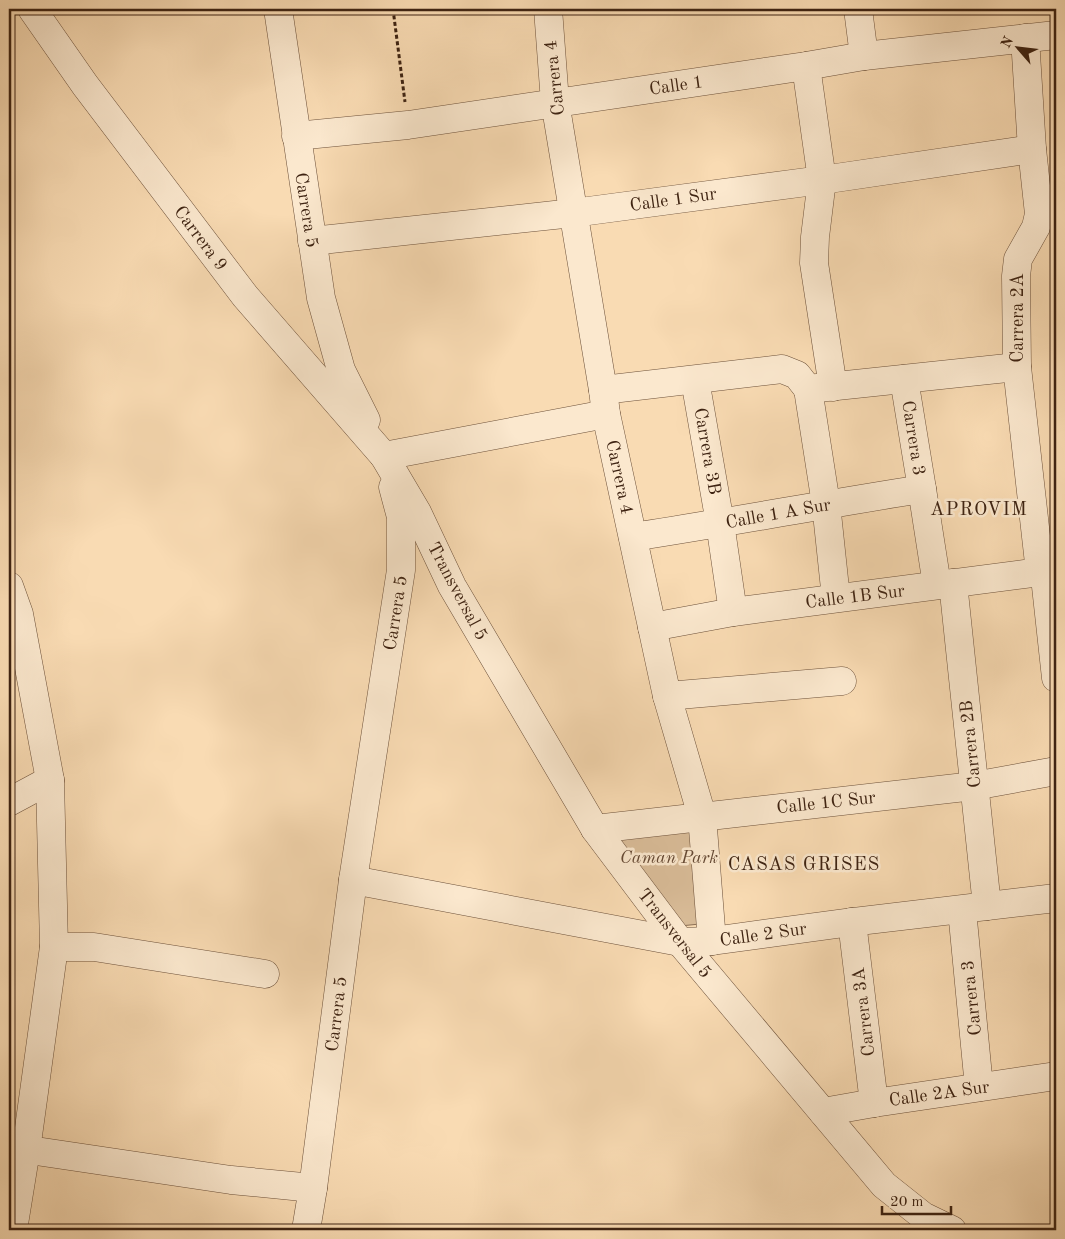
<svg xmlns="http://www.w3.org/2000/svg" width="1065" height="1239" font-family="'Old Standard TT',serif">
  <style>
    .green { fill: #d9bc98; stroke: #8c7055 }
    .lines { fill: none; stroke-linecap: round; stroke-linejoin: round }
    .minor-casing { stroke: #6d513a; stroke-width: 29 }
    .path { stroke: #3e2312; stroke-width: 3; stroke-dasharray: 4 2.5; stroke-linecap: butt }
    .minor { stroke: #fbe8ce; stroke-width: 28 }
    .labels { text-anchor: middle; stroke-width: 5; stroke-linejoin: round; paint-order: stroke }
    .street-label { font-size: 18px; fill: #3e2312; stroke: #fbe8ce }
    .park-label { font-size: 18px; font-style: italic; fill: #654934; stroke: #fbe8ce }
    .neighbourhood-label { font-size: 19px; letter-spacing: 1px; fill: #3e2312; stroke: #fbe8ce }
  </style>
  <rect width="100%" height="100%" fill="#f9dbb3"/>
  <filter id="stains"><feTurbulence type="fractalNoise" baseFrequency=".004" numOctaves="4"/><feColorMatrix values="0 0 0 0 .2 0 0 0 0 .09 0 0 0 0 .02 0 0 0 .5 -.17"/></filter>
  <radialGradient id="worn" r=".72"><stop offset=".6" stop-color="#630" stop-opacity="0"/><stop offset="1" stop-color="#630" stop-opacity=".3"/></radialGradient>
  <!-- green -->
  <polygon class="green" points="699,823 700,924 680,926 614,832"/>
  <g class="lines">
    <!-- minor casing -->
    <g class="minor-casing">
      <g id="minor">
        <polyline points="32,9 85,85 245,296 384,456 417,512 452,586 595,829 680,942 884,1185 923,1216 952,1230"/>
        <polyline points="278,9 321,298 341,370 366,420"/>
        <polyline points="548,9 555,102 603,390 606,414 667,696 702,816 712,941"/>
        <polyline points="858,9 864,56"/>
        <polyline points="1025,38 1032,149 1039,214 1036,227 1018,259 1016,276 1017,367 1040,572"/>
        <polyline points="806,66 822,180 815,237 814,263 833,387"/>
        <polyline points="296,136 408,125 806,66 864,56 1056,35"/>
        <polyline points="312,241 573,213 822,180 1032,149"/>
        <polyline points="904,379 922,489 937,585"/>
        <polyline points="695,380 720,523 733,612"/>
        <polyline points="808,389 826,504 836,598"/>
        <polyline points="603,390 782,369 797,375 808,389 1017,367"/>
        <polyline points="384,456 606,414"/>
        <path d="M633 537C730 522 826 504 922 489"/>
        <polyline points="1044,568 1056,678"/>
        <polyline points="953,583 987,906"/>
        <polyline points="9,586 19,614 50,780 54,947 26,1150 13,1230"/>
        <polyline points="652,627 733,612 1040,572 1044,568 1055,567"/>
        <polyline points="667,696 842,681"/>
        <polyline points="9,802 50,780"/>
        <polyline points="595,829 974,786 1056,771"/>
        <polyline points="353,880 680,942 712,941 852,922 1056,898"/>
        <polyline points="962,910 979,1087"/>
        <polyline points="852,922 874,1103"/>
        <polyline points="54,947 94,947 265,974"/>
        <polyline points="823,1112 874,1103 1056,1076"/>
        <polyline points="9,1147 231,1180 313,1188"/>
        <polyline points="306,1230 313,1188 353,880 401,570 401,517 393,487"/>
      </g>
    </g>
    <!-- path -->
    <polyline class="path" points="393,9 405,102"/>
    <!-- minor -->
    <use href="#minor" class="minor"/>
  </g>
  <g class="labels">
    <!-- street labels -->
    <g class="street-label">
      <text transform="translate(554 78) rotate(-96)" y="6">Carrera 4</text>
      <text transform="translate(676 85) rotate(-8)" y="6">Calle 1</text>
      <text transform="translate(673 199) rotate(-8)" y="6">Calle 1 Sur</text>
      <text transform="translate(307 210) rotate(81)" y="6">Carrera 5</text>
      <text transform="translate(201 238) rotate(53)" y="6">Carrera 9</text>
      <text transform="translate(1017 318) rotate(-90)" y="6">Carrera 2A</text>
      <text transform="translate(914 438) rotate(81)" y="6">Carrera 3</text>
      <text transform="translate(708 451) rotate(80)" y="6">Carrera 3B</text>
      <text transform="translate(620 477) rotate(78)" y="6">Carrera 4</text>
      <text transform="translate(778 513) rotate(-10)" y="6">Calle 1 A Sur</text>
      <text transform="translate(458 591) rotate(62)" y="6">Transversal 5</text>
      <text transform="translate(855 596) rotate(-7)" y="6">Calle 1B Sur</text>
      <text transform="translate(395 613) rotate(-81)" y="6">Carrera 5</text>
      <text transform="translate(970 744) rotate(-96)" y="6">Carrera 2B</text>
      <text transform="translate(826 802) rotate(-6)" y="6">Calle 1C Sur</text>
      <text transform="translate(675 933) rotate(52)" y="6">Transversal 5</text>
      <text transform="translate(763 934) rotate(-8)" y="6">Calle 2 Sur</text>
      <text transform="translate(971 998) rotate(-96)" y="6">Carrera 3</text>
      <text transform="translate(863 1012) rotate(-97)" y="6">Carrera 3A</text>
      <text transform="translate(336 1014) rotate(-83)" y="6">Carrera 5</text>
      <text transform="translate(939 1093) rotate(-8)" y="6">Calle 2A Sur</text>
    </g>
    <!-- park labels -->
    <g class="park-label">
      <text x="669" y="863">Caman Park</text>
    </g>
    <!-- neighbourhood labels -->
    <g class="neighbourhood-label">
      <text x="979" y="515">APROVIM</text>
      <text x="804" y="870">CASAS GRISES</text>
    </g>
  </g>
  <!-- margin -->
  <rect width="1065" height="1239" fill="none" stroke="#f9dbb3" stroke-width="30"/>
  <rect x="10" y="10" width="1045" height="1219" fill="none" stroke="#3e2312" stroke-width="2.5"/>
  <rect x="15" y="15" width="1035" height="1209" fill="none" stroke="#3e2312"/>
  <!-- north arrow -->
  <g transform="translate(1018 48) rotate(298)" stroke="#fbe8ce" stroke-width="4" paint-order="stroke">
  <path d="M0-4L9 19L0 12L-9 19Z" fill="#3e2312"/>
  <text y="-8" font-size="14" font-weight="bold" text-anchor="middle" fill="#3e2312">N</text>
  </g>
  <!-- scale -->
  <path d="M882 1206v8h69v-8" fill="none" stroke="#3e2312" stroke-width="2.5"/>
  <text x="890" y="1206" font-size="15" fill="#3e2312" stroke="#fbe8ce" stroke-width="4" paint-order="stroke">20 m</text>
  <rect width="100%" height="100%" filter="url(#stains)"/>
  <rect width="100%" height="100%" fill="url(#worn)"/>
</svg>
